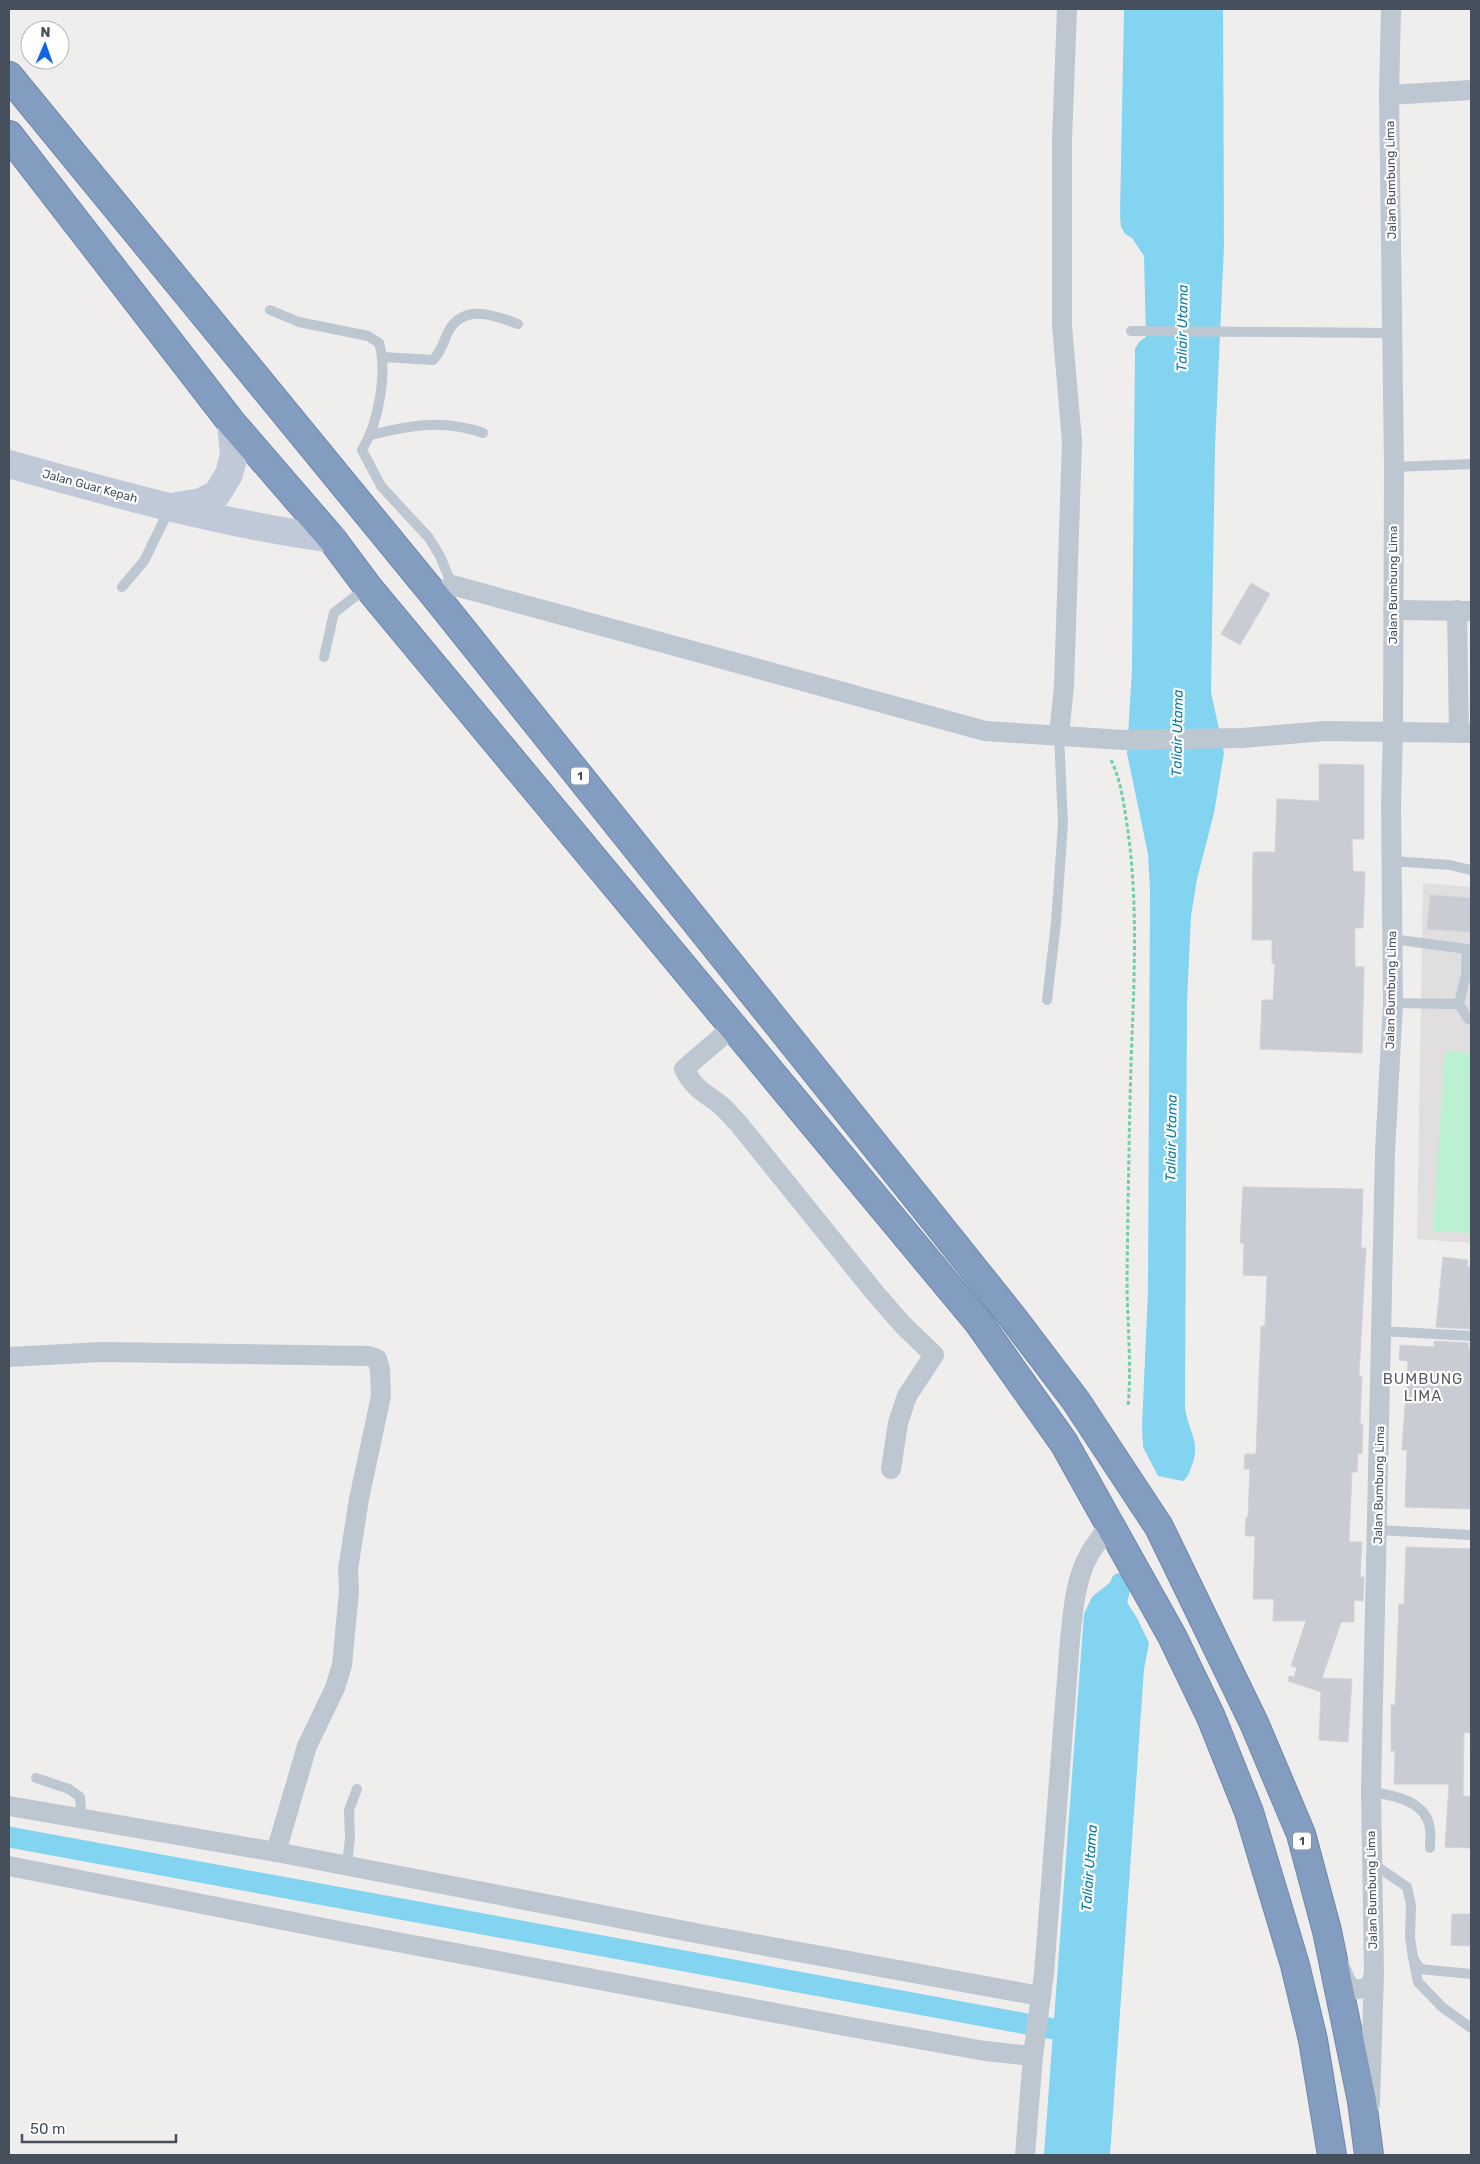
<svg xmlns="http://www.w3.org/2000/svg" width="1480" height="2164" font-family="Rubik,sans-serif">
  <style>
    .education { fill: #e1dedf }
    .green { fill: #b9f1d1 }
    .water { fill: #83d4f0 }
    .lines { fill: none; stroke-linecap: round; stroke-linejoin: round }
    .canal { stroke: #83d4f0; stroke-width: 21 }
    .building { fill: #caccd3; stroke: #d1d3d9 }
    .highway-casing { stroke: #6d88ab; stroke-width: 30 }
    .path { stroke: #6fd0a5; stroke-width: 3; stroke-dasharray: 4 2.5; stroke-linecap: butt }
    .lane { stroke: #bdc7d1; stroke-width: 10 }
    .street { stroke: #bdc7d1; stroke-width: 20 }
    .secondary { stroke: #bfc9d8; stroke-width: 28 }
    .highway { stroke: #829dbf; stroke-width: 28 }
    .labels { text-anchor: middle; stroke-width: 4.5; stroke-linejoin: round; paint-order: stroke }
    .shield { fill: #fff; stroke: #7d848d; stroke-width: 1 }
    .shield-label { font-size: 11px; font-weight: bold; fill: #45505c }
    .street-label { font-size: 12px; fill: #45505c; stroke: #fff }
    .water-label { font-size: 14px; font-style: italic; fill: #067da6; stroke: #fff }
    .quarter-label { font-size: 15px; letter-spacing: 1px; fill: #5a5d63; stroke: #fff }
  </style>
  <rect width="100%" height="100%" fill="#f0eded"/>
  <!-- education -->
  <polygon class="education" points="1423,883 1471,887 1471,898 1430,895 1427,928 1471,932 1471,1053 1446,1051 1433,1230 1471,1233 1471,1243 1417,1239"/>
  <!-- green -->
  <polygon class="green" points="1445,1051 1471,1053 1471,1233 1433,1231"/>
  <!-- water -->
  <g class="water">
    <path d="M1124 9H1223L1224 245 1215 447 1211 692 1224 753 1214 813 1197 879 1191 916 1187 1002 1185 1407C1188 1433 1202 1440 1191 1468 1189 1473 1188 1477 1183 1481L1158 1476 1143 1447 1142 1426 1148 1291 1150 889 1148 854 1127 753 1132 669 1135 349 1139 342 1146 337 1144 256 1132 238 1125 234 1121 227 1120 215Z"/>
    <polygon points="1113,1580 1137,1618 1149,1643 1144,1669 1110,2155 1044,2155 1084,1614 1092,1597"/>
  </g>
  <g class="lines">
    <!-- canal -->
    <g class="canal">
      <polyline points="1113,1617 1121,1583"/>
      <polyline points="9,1837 1076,2033"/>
    </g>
  </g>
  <!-- building -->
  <g class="building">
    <polygon points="1251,583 1270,594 1240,645 1221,634"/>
    <polygon points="1319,764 1364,765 1364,839 1352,839 1353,871 1365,872 1363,928 1355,928 1355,967 1364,967 1362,1053 1260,1049 1262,1000 1273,1000 1275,964 1272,964 1272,940 1252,940 1253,852 1275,852 1277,799 1319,801"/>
    <polygon points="1430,895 1471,898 1471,932 1427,929"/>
    <polygon points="1243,1187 1363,1189 1361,1248 1366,1248 1359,1376 1362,1376 1360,1424 1363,1424 1362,1454 1358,1453 1357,1472 1352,1472 1349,1542 1362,1542 1360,1577 1364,1577 1363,1601 1354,1600 1354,1622 1341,1622 1322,1678 1352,1679 1348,1742 1319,1740 1321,1692 1288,1681 1289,1676 1294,1677 1297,1668 1291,1666 1306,1621 1273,1621 1274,1599 1253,1599 1255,1536 1245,1536 1246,1517 1248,1517 1250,1469 1244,1469 1245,1454 1256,1454 1261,1326 1265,1326 1267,1276 1243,1275 1244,1243 1240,1243"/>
    <polygon points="1443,1257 1468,1260 1467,1266 1471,1267 1470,1329 1436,1327"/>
    <polygon points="1434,1341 1469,1343 1468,1349 1471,1349 1471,1509 1405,1507 1407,1450 1402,1450 1408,1361 1399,1360 1400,1345 1434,1347"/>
    <polygon points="1406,1547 1471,1549 1471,1733 1464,1732 1463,1796 1471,1797 1471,1848 1445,1847 1449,1784 1394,1784 1395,1751 1391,1751 1391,1705 1395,1705 1399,1604 1404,1604"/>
    <polygon points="1452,1914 1471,1914 1471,1946 1451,1945"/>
  </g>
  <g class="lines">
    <!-- highway casing -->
    <g class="highway-casing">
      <g id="highway">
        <polyline points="9,76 436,597 1013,1318 1076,1401 1159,1527 1254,1723 1301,1834 1327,1931 1362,2101 1369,2155"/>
        <polyline points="9,135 231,422 332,539 367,586 979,1323 1064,1443 1172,1636 1211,1717 1249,1812 1295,1965 1313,2040 1332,2155"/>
      </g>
    </g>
    <!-- path -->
    <path class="path" d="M1111 760C1120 778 1123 799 1126 818 1139 898 1134 982 1131 1063 1129 1135 1128 1207 1127 1279 1127 1321 1132 1365 1128 1407"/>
    <!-- lane -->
    <g class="lane">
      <path d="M270 310 299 322 368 336 379 343C388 373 378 424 362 450L381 486 429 538 440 556 452 585"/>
      <polyline points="1131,331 1393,333"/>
      <path d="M383 357 433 360C441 352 443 343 448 332 463 303 494 315 518 324"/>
      <path d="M371 435C411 425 443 419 483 433"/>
      <polyline points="1394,467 1471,464"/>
      <polyline points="122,587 144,561 170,508"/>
      <polyline points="324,657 334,613 367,587"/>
      <polyline points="1392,861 1450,865 1471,870"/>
      <polyline points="1392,939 1467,949 1466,975 1459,1004 1393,1003"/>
      <polyline points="1047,1000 1056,923 1063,823 1059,735"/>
      <polyline points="1459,1004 1468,1019 1471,1019"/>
      <polyline points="1381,1331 1471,1336"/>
      <polyline points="1378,1530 1471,1535"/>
      <polyline points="36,1778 69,1789 80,1797 82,1820"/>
      <path d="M1371 1792C1393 1795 1427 1801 1430 1829 1431 1835 1430 1842 1430 1848"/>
      <polyline points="1372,1863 1407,1887 1411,1905 1410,1937 1413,1958 1420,1969 1471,1974"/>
      <polyline points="347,1865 350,1838 349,1810 357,1789"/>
      <polyline points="1414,1962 1418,1982 1442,2007 1471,2028"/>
    </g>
    <!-- street -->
    <g class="street">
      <polyline points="1389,95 1471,90"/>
      <polyline points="436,597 452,585 985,731 1124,740 1242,738 1325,731 1471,733"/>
      <polyline points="1393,610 1471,611"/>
      <polyline points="1457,610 1459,733"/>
      <polyline points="1059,735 1064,686 1072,441 1062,326 1062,140 1067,9"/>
      <path d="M733 1027 684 1069C694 1088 702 1091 718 1103 725 1108 731 1116 738 1123L875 1293 903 1325 934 1355 907 1396 898 1423 891 1469"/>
      <polyline points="9,1357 102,1352 369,1356 377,1359 380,1370 381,1396 359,1499 348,1569 349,1591 342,1665 335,1688 307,1746 276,1852"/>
      <polyline points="9,1806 276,1852 706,1935 1040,1996"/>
      <polyline points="9,1866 349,1933 845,2026 985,2051 1033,2056"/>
      <path d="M1340 1967C1347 1985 1350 1996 1371 1985L1374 1972"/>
      <polyline points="1370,2104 1374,1972 1371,1792 1385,1152 1393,1003 1391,803 1393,732 1394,467 1389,95 1391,9"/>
      <path d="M1025 2155 1033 2056 1044 1973 1070 1640C1073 1611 1075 1579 1090 1553 1096 1543 1103 1534 1110 1525"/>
    </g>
    <!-- secondary -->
    <g class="secondary">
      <path d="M9 464C115 494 223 524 332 539"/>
      <polyline points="177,506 201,502 217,494 229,474 234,455 231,422"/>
    </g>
    <!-- highway -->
    <use href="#highway" class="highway"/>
  </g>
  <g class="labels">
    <!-- shield labels -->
    <g class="shield">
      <rect x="571" y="767.5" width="18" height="17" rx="4"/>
      <rect x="1293" y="1832.5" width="18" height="17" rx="4"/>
    </g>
    <g class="shield-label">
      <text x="580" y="780">1</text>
      <text x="1302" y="1845">1</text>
    </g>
    <!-- street labels -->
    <g class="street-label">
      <text transform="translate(1391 180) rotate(-91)" y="4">Jalan Bumbung Lima</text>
      <text transform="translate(90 486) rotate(15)" y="4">Jalan Guar Kepah</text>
      <text transform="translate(1393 585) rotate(-90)" y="4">Jalan Bumbung Lima</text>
      <text transform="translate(1391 990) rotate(-89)" y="4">Jalan Bumbung Lima</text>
      <text transform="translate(1379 1485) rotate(-89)" y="4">Jalan Bumbung Lima</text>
      <text transform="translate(1372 1890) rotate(-91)" y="4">Jalan Bumbung Lima</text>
    </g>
    <!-- water labels -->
    <g class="water-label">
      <text transform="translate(1182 328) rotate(-89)" y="5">Taliair Utama</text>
      <text transform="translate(1177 733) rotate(-89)" y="5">Taliair Utama</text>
      <text transform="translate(1171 1138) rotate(-89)" y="5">Taliair Utama</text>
      <text transform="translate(1089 1868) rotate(-86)" y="5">Taliair Utama</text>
    </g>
    <!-- quarter labels -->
    <g class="quarter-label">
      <text x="1423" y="1384">BUMBUNG<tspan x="1423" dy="17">LIMA</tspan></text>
    </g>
  </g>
  <!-- border -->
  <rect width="1480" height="2164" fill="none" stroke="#45505c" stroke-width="20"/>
  <!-- north arrow -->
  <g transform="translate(45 45) rotate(2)"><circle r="24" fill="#ffffff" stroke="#b5b9be"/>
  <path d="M0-4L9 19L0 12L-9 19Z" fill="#1064e7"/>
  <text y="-8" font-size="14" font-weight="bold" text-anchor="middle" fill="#45505c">N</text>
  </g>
  <!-- scale -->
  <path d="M22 2134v8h154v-8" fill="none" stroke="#45505c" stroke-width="2.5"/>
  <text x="30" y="2134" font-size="15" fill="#45505c" stroke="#ffffff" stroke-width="4" paint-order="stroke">50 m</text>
</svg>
